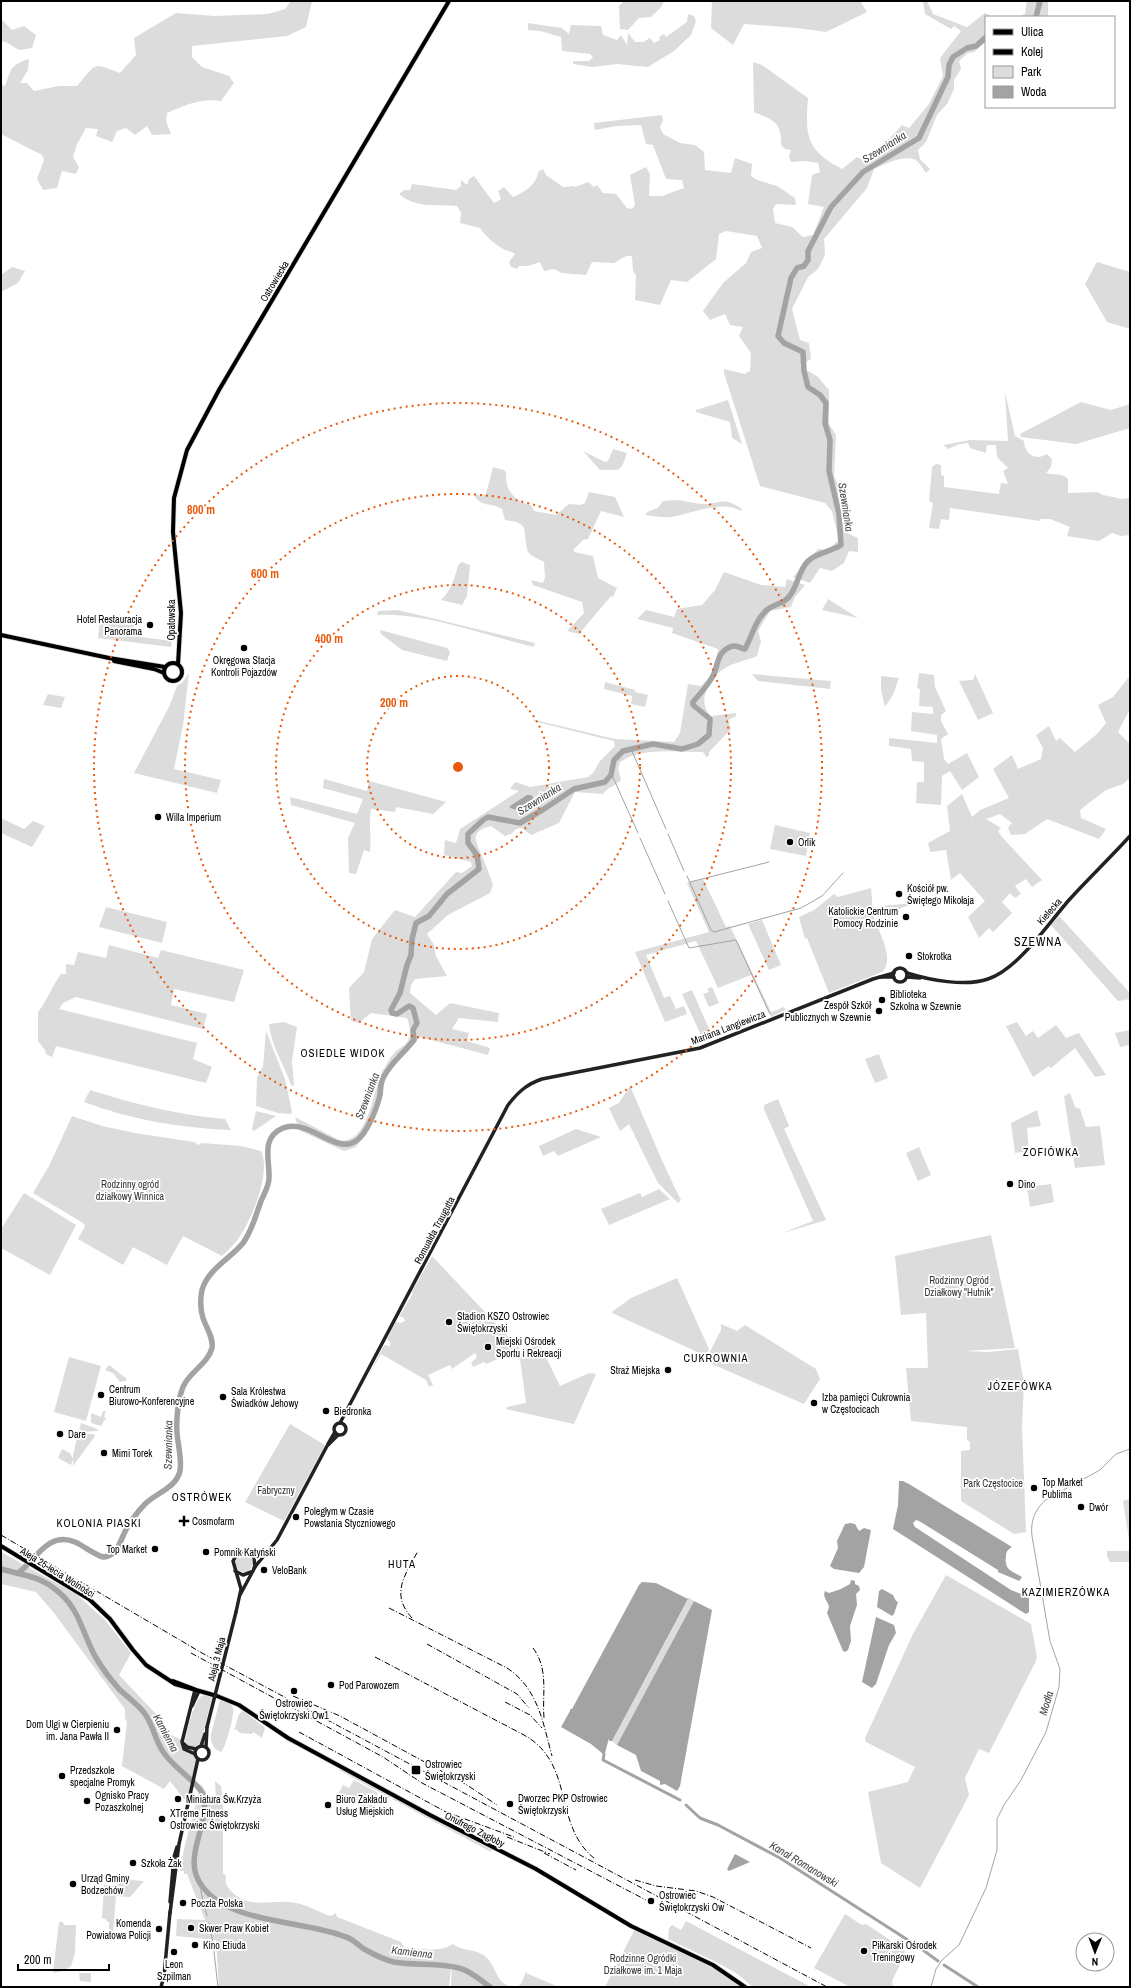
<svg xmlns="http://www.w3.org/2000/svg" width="1131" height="1988" font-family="'Archivo Narrow',sans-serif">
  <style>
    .green { fill: #dcdcdc }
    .water { fill: #a3a3a3 }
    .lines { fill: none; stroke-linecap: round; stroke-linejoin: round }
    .stream { stroke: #a3a3a3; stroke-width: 1 }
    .canal { stroke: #a3a3a3; stroke-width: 3 }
    .river { stroke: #a3a3a3; stroke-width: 5.5 }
    .primary-casing { stroke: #dbdbdb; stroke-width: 5.5 }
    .secondary { stroke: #222; stroke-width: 3.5 }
    .primary { stroke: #000; stroke-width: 4 }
    .rail { stroke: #000; stroke-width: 1; stroke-dasharray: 6 2 1 2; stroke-linecap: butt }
    .secondary-bridge { stroke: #222; stroke-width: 3.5 }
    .ring { fill: none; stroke: #e8590c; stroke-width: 2; stroke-dasharray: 2 4 }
    .poi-dot { fill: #000; stroke: #fff; stroke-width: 1.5 }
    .labels { text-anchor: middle; stroke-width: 3.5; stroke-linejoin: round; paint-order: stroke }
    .street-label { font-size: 10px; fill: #000; stroke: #fff }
    .poi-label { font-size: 10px; fill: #000; stroke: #fff; text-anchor: start }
    .park-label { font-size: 10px; fill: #333; stroke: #fff }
    .water-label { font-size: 11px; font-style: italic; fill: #444; stroke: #fff }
    .neighbourhood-label { font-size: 11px; letter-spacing: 1px; fill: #000; stroke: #fff }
    .quarter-label { font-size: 12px; letter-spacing: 1px; fill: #000; stroke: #fff }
    .centre { fill: #e8590c; stroke: #fff; stroke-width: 2 }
    .ring-label { font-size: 12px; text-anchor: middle; font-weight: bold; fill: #e8590c; stroke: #fff; stroke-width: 3.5; stroke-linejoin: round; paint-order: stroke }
  </style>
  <rect width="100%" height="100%" fill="#fff"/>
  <!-- green -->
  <g class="green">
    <path d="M291 1H312L306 27 287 36 192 46V57L202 67 229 76 234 83 221 101C202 98 185 105 167 113L166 121 171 134 152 135 147 126 135 135 126 128 117 131 112 142 96 136 98 129 86 128 77 144 73 157 79 167 76 174 62 171 57 188 43 190 37 179 44 160 42 155 1 134V85L5 86C12 68 10 65 29 59L28 70 20 83H27L34 91 59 86H77C97 63 91 62 120 73L136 55 134 38 176 13 214 16 268 14 285 9Z"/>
    <polygon points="624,1 664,1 662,6 651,17 639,18 628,30 620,29 619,6"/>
    <polygon points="712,1 860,1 867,12 826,32 797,28 744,24 733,45 711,28"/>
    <path d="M923 1H927L933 14 967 27 985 13 992 17H986V42L974 52 968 53 959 61 961 69 954 80V89L947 104 937 115 926 142 918 150 920 159 930 169 926 173C923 169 920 163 916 160 903 154 885 164 874 169L867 188 824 239 825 255 818 269 808 277 792 309 800 340 809 343 811 359 800 366 818 377 829 390V424L836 435 834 476 847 504 840 507 842 522 847 533 858 538V552L849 551 844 563 832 571 820 568 810 583 793 577 818 549 827 550 839 540 832 511 825 503 760 486 724 373V369L745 374 750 371 751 353 739 336 743 327 730 325 725 314 710 320 703 311 723 283 746 263 751 252 762 248 757 236 726 231 719 234 716 259 687 282 671 280 660 305 635 300 636 275 633 271 632 256H626L614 263 592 262 586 275 562 273 554 269 544 271 540 262 528 266H519L517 269 511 267 509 262 515 254C511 251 507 251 503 249 495 244 485 236 480 228L460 223 461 213 457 206C436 204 417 209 399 194L404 190H410L412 184 456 190 461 186V180L467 185 469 179 474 176 494 203 501 199 498 191 504 187 513 197C524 193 537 184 538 172L543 169 546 175 563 187 573 186 575 187 588 182 594 187 597 185 603 193 616 194 627 208 632 209 635 205 630 175 646 167 650 174 649 196H662L684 188 682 180 666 179 653 145 646 144 641 125 616 126 595 130 594 123 662 115 663 120 660 127 663 134 680 143 695 145 704 152 705 170 731 173 735 158 752 164 751 176 757 180 777 186 795 198 796 205 776 204 773 209 775 223 792 227 803 237 813 235 824 207 808 204 812 175 820 172 818 163 806 161 791 162 789 157 791 150 785 149 781 145C782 122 773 120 754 112L753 62 762 65 808 98C805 136 806 150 842 169L857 157 863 160 891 137 902 125 909 128 929 104 943 76 940 58 961 31 954 26 951 29 925 14Z"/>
    <polygon points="1027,1 1048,1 1048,17 1018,17 1025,14"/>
    <polygon points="688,14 694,16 696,21 691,35 674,51 648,67 617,64 593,67 573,64 573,61 589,61 593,57 590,54 562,51 561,37 540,31 528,30 528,23 562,28 569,34 571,25 601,26 603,35 617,40 621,35 627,45 628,33 635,42 643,42 650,38 654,43 660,40 659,37 664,34 666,37 687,22"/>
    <polygon points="1,19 12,30 24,26 36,35 32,48 19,50 6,42 1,41"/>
    <polygon points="1097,262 1130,272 1130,329 1107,322 1085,284"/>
    <polygon points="12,267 25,271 18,283 1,292 1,275"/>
    <path d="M1005 392 1015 436 1024 441C1024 448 1029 457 1038 457 1041 457 1044 455 1047 454L1052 459 1051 467 1046 473C1054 476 1061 472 1068 479V493L1097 492 1103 495 1122 499 1130 498V535L1121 536 1112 533 1099 541 1067 536 1070 527 1050 519H1040V521L950 508 949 520 941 519 939 529 929 528 933 503 929 501 932 467 936 464 941 465V475L944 476V487L999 494 1001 483 1008 484 1003 471 1008 468 997 457 996 445H987L986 453 970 448 968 443 960 444 948 449 943 445 970 440 1008 441Z"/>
    <polygon points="728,400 742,444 732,438 730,422 696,412 696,410"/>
    <polygon points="1081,402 1111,410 1130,404 1130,428 1076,444 1021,437 1020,434"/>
    <path d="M613 449 627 453C620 474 621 469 600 470L583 451 605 462 608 461Z"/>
    <path d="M493 467 504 470C507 473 506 474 506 479 507 493 518 503 531 505L534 511 556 515 569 504 580 505 585 503 589 492 615 497 624 517 601 511 588 539 583 540 574 549V552L593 556 598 578 617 588 613 597 611 596 579 634 567 631 584 613 582 602 533 585 531 580 543 583 545 577 544 562C539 559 533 557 530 554 524 549 527 534 523 526L517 522 505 520 502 509C491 502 484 508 475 497V494L480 496 486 494Z"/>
    <path d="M679 500C688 502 697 504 707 504 725 502 724 498 742 509L741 511C721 499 692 514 671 517 663 518 654 516 646 515L647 512 658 508 663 501Z"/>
    <path d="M462 562 470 565 467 596 462 605 441 600C451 591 455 577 458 565Z"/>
    <path d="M724 572 761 585 785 587 787 579 805 585 795 597 791 607 770 611 758 631 761 641 757 656C747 660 736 662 727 667 711 675 695 701 711 716L736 713V716L728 720 731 729 709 752V756L706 757 703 752C678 752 641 747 620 762L618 768 621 780C615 786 608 787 603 794L575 792 559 823 531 835 522 828 516 829 511 834 505 836 491 826C467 832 477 842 483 859 487 867 490 877 493 885L490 893 448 915 427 934 434 945 436 956 447 976 415 979 411 985 410 993 436 1015 450 1003 499 1013 498 1022 459 1018 452 1029 469 1033 467 1041 490 1048 488 1055 420 1037 392 1066 386 1078 371 1124 356 1147 344 1151 299 1130 295 1117 339 1140C369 1146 373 1088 383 1070 387 1064 391 1056 395 1052 399 1048 405 1046 407 1042 412 1034 410 1026 407 1018L371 1013 359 1023 351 1021 349 988 364 972 372 939 395 910 415 917 456 872 462 873 472 866 471 862 444 855 445 840 456 843 460 829 519 791 510 789 515 782 530 787 588 777 593 773 600 761 615 746 614 741 533 721 535 720 615 739 674 742 680 733 688 684 701 686C704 683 708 680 710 677 712 673 718 653 718 649L672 633 673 628 637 619 646 610 674 617 677 609 702 605 715 590Z"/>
    <polygon points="828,599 858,618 822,610"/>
    <path d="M398 610 535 643 534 647C486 636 426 612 377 615L378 611Z"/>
    <polygon points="100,621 134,625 133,630 141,631 141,637 172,641 171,647 98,638"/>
    <polygon points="380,630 447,648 450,652 447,661 402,650 381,634"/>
    <polygon points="189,673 183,725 174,769 221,780 217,793 134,773 169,707 177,686 182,683"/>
    <polygon points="919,673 934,675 935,687 946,711 941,715 941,721 948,734 941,739 944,759 948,764 967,753 979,777 962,790 950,771 942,776 941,805 916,803 917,782 924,782 924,762 912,761 911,749 889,746 889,738 937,743 937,735 911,731 912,712 933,714 933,707 919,706 920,689 917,688"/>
    <polygon points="752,674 831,681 830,689 758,681"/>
    <polygon points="975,674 993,713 978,720 959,681 973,680"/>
    <polygon points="881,676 899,678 893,695 885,707 881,690"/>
    <polygon points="1128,678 1130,678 1130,709 1118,732 1130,744 1130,778 1123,784 1106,790 1080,810 1081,818 1106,829 1099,839 1047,819 1025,834 1011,835 1008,828 1012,823 1000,814 986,819 1001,828 998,831 1002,837 1042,880 1032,887 1026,879 1015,886 1021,894 1015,898 1010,893 1002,902 1012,913 993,932 989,928 979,938 968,917 985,901 960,873 951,880 946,850 930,852 928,843 950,831 947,806 962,794 972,817 980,810 1009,798 993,769 1012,755 1018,769 1041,759 1043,748 1036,735 1049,726 1056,741 1060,738 1075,752 1097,734 1106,723 1098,705 1113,697"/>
    <polygon points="605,682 635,690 635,692 648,695 645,707 631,704 632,696 604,689"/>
    <polygon points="48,694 65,697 61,708 43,705"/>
    <path d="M324 779 367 791 369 781 446 802 433 814 396 807 395 812 371 809C368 824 372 837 370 852L364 850 356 874 349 873 348 838 355 823 291 805 290 797 357 814 363 799 323 788Z"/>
    <polygon points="1,818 24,829 33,821 45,826 32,847 1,833"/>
    <polygon points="775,825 810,833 806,856 770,849"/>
    <polygon points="703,879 726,927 730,926 771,1012 784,1007 786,1010 771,1017 751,975 718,988 696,941 646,955 664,998 670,996 676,1009 684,1006 687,1014 665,1022 635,952 709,932 687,883"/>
    <path d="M871 888 873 912 872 913C878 931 896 959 882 972L829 993 807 938 805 939 799 917 814 910 834 894 838 897Z"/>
    <polygon points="914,903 882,916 880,906"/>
    <polygon points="106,907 167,922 162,943 99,927"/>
    <polygon points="1059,916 1130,993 1130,999 1118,1001 1051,925"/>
    <polygon points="762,920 781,965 769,970 748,924"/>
    <path d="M109 945 158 958 161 950 244 970 234 1002 174 989 171 1005 207 1014 203 1029 76 997 63 1003 59 1009 197 1043 193 1059 212 1067 206 1083 56 1046 52 1057 46 1054 45 1050 38 1041V1012C47 1001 52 986 61 974H66V964L74 965 78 952 106 958Z"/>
    <polygon points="712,987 719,1003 709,1007 703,994 709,992 707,989"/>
    <polygon points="692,990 710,1031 701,1035 682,994"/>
    <path d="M284 1022 297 1027 292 1061 294 1086 291 1085C284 1064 271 1046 269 1024Z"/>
    <polygon points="1017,1022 1026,1036 1033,1031 1038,1038 1056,1025 1066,1038 1079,1033 1106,1075 1095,1077 1075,1048 1051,1068 1049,1066 1033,1077 1006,1026"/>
    <polygon points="1130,1030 1130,1045 1120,1047 1115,1033"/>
    <polygon points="266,1031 285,1079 292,1112 291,1114 278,1113 256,1106 257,1078 263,1066"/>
    <polygon points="879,1054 888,1078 875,1083 865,1059"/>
    <path d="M630 1086C647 1124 662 1163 681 1200L678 1203 658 1183 629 1124 620 1131 609 1108 619 1103Z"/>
    <path d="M90 1090C134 1104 178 1115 225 1119L231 1130C180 1128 132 1120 84 1102Z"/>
    <polygon points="1070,1093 1075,1107 1080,1109 1086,1127 1100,1126 1105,1165 1075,1168 1064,1096"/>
    <polygon points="778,1099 789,1126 784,1129 826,1220 780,1234 813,1221 764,1109 764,1105"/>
    <polygon points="1037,1110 1041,1126 1027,1128 1029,1151 1015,1153 1011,1123"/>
    <polygon points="256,1111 276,1116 254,1131 252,1129"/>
    <path d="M72 1116 102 1126 135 1133 194 1142 199 1145 201 1143 241 1146 261 1151C272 1173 250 1225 235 1243 231 1248 226 1252 222 1256L183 1236 167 1265 133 1247 123 1265 78 1239 85 1226 83 1223 33 1193 49 1166Z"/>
    <polygon points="576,1129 601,1137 558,1156 554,1151 543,1156 539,1146"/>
    <polygon points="919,1147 931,1175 918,1181 906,1153"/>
    <polygon points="1051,1184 1054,1202 1030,1207 1027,1187"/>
    <polygon points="659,1189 670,1199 609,1225 601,1209 640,1193 642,1197"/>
    <polygon points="24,1193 76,1225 50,1275 1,1248 1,1229"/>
    <polygon points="991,1235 1015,1348 965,1351 988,1352 1018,1349 1024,1384 1022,1427 1026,1532 1014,1534 961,1501 961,1451 970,1450 970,1442 967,1440 967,1427 911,1421 906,1368 928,1368 926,1313 901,1315 895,1256"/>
    <polygon points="432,1256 520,1349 486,1364 484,1362 473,1367 471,1363 477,1357 475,1353 452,1369 450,1365 428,1375 433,1385 429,1387 426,1380 381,1354 368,1377 384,1345 390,1346 390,1342 387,1339 396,1322 401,1323 405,1321 403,1317 399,1317 413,1293 412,1292"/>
    <polygon points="677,1278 709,1349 706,1356 612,1313 613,1311 631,1298"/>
    <polygon points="721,1324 737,1331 745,1325 816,1369 820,1379 804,1404 705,1361 721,1330"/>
    <polygon points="539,1343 560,1386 589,1373 596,1374 574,1424 506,1409 507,1407 526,1403 520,1359 517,1357 525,1350"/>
    <polygon points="69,1357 101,1366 86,1421 54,1412"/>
    <polygon points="109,1365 127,1379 126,1381 120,1382 113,1373 105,1370"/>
    <polygon points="103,1411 106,1411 104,1417 106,1418 101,1426 91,1423 91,1413 101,1417"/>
    <polygon points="81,1423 97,1429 98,1431 79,1432"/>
    <polygon points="290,1424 325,1445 284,1521 245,1502"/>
    <polygon points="78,1434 94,1434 95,1436 73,1466 73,1455"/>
    <polygon points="62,1449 70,1453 73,1459 71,1465 58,1458"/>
    <polygon points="1130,1499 1130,1546 1123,1501"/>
    <polygon points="1107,1551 1130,1551 1130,1562 1110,1562 1107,1556"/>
    <polygon points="1,1552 76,1594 105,1620 131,1653 119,1675 156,1714 165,1732 182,1740 182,1745 195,1754 198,1759 188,1804 170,1781 164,1789 122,1766 127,1722 125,1718 125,1709 54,1613 36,1592 1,1584"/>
    <circle cx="244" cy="1563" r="9"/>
    <polygon points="946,1575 1031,1624 1037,1657 1036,1661 989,1753 979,1749 965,1778 969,1795 920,1888 881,1863 868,1792 908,1782 915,1767 866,1742 865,1738 913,1634"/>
    <polygon points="687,1597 694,1601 617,1745 612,1741 688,1600"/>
    <path d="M203 1695 212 1697 201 1743 195 1747 187 1745 185 1741C187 1731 194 1699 203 1695Z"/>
    <path d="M220 1700C225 1701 231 1703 233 1708 235 1714 225 1749 221 1752L215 1749 211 1741V1734Z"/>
    <polygon points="244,1710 248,1710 246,1713 265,1728 262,1738 253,1732 252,1734 240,1733 236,1729 234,1731 239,1714"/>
    <polygon points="340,1769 390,1795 390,1798 339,1770"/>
    <polygon points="354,1780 378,1793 369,1811 348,1799 337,1802 339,1797 337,1796 343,1785 349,1788"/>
    <path d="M215 1781 221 1786 223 1798V1874L226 1875C225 1882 226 1886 231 1891 249 1911 274 1898 296 1903 308 1905 320 1913 331 1916L336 1913 337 1917 401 1942 404 1947C420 1949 439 1953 453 1944 463 1952 477 1948 487 1958 497 1968 496 1984 513 1987H451L452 1960 449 1987H219L216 1940 176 1936 177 1919 205 1920 187 1874H184V1871H180L184 1849 201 1784 207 1794 208 1801 216 1800Z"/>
    <polygon points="395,1798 492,1850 491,1852 392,1799"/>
    <polygon points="118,1879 144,1881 130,1897 116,1896 113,1934 109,1934 109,1922 106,1921 106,1919 102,1918 104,1885 117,1886"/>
    <polygon points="845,1914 862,1925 866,1924 899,1946 900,1948 906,1952 892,1981 893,1987 850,1987 814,1968"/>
    <polygon points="686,1921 811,1987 753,1987 736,1973 716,1962 668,1939 669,1928 672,1925 681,1930"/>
    <polygon points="59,1922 63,1922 64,1925 76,1925 75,1953 71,1966 63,1971 53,1973"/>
    <polygon points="635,1929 713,1965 745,1987 605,1987"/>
    <polygon points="526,1972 528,1974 559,1987 517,1987 521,1984"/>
    <polygon points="79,1973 91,1973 91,1982 80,1981"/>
  </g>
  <!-- water -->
  <g class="water">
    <polygon points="527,795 531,795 536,801 521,811 510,808 510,806"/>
    <path d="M899 1481H903L909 1484 1012 1547C1007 1550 1006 1552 1006 1557 1004 1570 1012 1571 1022 1577L1019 1581 998 1572V1570L919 1521 916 1520 913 1523 915 1527 1011 1590 1029 1597V1612L1026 1614 1021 1611 893 1529 898 1505Z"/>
    <polygon points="850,1523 855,1524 859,1531 864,1528 871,1530 864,1567 859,1573 834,1569 830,1566 838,1548 837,1541 845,1524"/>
    <path d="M851 1580 855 1581V1584L859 1586 860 1590 856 1594 857 1605 850 1626 851 1641 848 1650 845 1652 843 1651 827 1613 829 1607C828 1601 822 1597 825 1591L829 1593 841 1589 850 1584Z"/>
    <polygon points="642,1582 656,1583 688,1599 612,1741 609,1741 609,1738 605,1753 603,1754 591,1744 561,1727 570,1711 570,1709 572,1709 639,1585"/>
    <polygon points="882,1589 893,1595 896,1601 898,1602 894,1614 892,1616 877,1607 879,1591"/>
    <polygon points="694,1601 712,1610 680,1786 677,1791 665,1784 660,1785 660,1781 641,1771 636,1755 617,1745"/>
    <polygon points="876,1617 894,1625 896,1633 889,1645 876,1684 872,1688 862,1682"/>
    <polygon points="735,1854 750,1862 729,1871 727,1869"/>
  </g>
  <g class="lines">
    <!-- stream -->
    <g class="stream">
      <polyline points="631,749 666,829"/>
      <polyline points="611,773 638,833"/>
      <polyline points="668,834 684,871"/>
      <polyline points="640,838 665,894"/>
      <polyline points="687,876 711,930 714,932 801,908 822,896 843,873"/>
      <polyline points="690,882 769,862"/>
      <polyline points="668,901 689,948 736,940 770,1014"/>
      <polyline points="201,1886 201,1892 207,1916"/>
      <polyline points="209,1923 213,1943 218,1987"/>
      <path d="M931 1987 936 1969 942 1960 959 1945 986 1888 997 1850V1819L1004 1805 1021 1780 1046 1732 1059 1687 1060 1669 1050 1641 1032 1536C1030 1522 1035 1508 1047 1499L1100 1470 1116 1454 1130 1449"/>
    </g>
    <!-- canal -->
    <g class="canal">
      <polyline points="604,1754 603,1760 680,1800"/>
      <polyline points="686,1805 700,1818 718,1825 780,1858 911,1942"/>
      <polyline points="916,1945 938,1961"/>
      <polyline points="944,1965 978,1987"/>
    </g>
    <!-- river -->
    <g class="river">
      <polyline points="1036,17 1040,1"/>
      <path d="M1 1569C28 1577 41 1575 63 1596 80 1613 84 1636 95 1656 102 1668 110 1679 119 1689 127 1697 138 1704 145 1714 153 1725 155 1739 162 1750 171 1767 202 1784 204 1798 209 1827 181 1859 202 1886 229 1924 304 1920 346 1937 353 1939 358 1945 364 1949 373 1954 384 1960 394 1962 415 1966 438 1962 459 1968 471 1971 480 1980 490 1987"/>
      <path d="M18 1573C34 1563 47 1530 75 1542 84 1546 93 1554 103 1557 116 1556 118 1547 123 1536 127 1526 137 1512 145 1504 156 1493 176 1488 180 1471 182 1459 178 1445 177 1433 176 1420 178 1399 183 1387 189 1372 208 1364 212 1348 214 1339 206 1327 203 1318 200 1309 200 1300 202 1290 208 1269 230 1259 243 1243 252 1231 256 1215 261 1201 264 1194 269 1186 269 1178 270 1160 260 1138 283 1128 309 1118 335 1155 356 1141 367 1134 377 1108 380 1095 381 1089 380 1084 383 1078 391 1062 404 1053 414 1040L413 1030 417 1023 413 1008 409 1006 397 1014 392 1013 391 1010 400 993 407 965 411 955 412 939 416 923 429 916 447 894 479 869 477 855 468 843V834L483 820 488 817 520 823 544 809 574 789 605 782 611 775 614 760 623 751 653 744 682 749 698 744 709 735 710 719 693 705V702C700 694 708 685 713 676 718 666 717 652 730 647 736 644 739 648 745 649 752 636 756 618 768 609 776 603 785 604 791 594 798 584 799 570 808 561 817 552 831 552 841 545L839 514 829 471 830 440 825 423 826 403 820 395 808 387 804 371 803 352 784 343 778 336 791 278 797 268 804 266 808 260V251L831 207 863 172 919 138 948 77 949 65 953 57 967 48 976 46 986 37"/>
    </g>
    <!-- primary casing -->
    <g class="primary-casing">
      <g id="primary">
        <polyline points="1,635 109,658 165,667"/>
        <polyline points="114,661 154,669 164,673"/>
        <circle cx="173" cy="672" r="9"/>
        <polyline points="178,664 181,613 173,532 174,498 187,450 219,390 449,1"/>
        <polyline points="1,1546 89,1599 110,1619 133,1650 146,1665 175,1684 217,1696 239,1705 288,1738 430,1815 536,1869 631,1926 713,1965 745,1987"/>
        <polyline points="173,1681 194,1689"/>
      </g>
    </g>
    <!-- secondary -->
    <g class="secondary">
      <circle cx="900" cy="975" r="7"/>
      <path d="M907 973C929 980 966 987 988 979 1018 969 1048 924 1069 900 1089 878 1110 858 1130 836"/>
      <polyline points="880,977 894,977"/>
      <polyline points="907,977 920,978"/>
      <circle cx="340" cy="1429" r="6"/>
      <path d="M340 1423 508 1105C518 1092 527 1084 542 1079L700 1048 873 979 894 973"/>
      <polyline points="328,1444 335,1432"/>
      <polyline points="248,1552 269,1552"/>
      <polyline points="254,1568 277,1540 327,1446 338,1435"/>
      <polyline points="235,1571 243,1575 251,1572"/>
      <polyline points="236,1612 241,1589 233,1561 237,1554 245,1552 254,1557 255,1567 240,1595"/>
      <polyline points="192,1706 199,1691"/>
      <polyline points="183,1743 187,1747 196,1749"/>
      <polyline points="201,1746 205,1734"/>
      <circle cx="202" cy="1753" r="7"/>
      <polyline points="206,1747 207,1727"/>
      <polyline points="195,1754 184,1749 182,1742 195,1690"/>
      <polyline points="170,1902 174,1857 177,1847"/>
      <polyline points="170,1913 179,1844 198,1759"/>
      <polyline points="161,1987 164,1976 170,1912"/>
    </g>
    <!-- primary -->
    <use href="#primary" class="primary"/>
    <!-- rail -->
    <g class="rail">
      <polyline points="1,1535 202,1653 827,1987"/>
      <path d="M389 1608 507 1668C538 1688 543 1723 552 1756"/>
      <path d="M412 1618C390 1594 405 1575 418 1551"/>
      <polyline points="427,1644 517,1694 529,1708"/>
      <path d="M533 1648C549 1669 542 1694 544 1718"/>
      <polyline points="191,1653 383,1757 422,1783 646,1900"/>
      <path d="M375 1657 524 1735C576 1764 552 1825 595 1859"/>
      <polyline points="293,1696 340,1716 467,1785 497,1805"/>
      <polyline points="505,1702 530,1715 542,1728"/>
      <polyline points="299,1732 446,1812 514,1837"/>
      <polyline points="507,1837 550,1854"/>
      <polyline points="544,1853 576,1870"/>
      <polyline points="635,1880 656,1886 696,1891 713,1897 811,1948"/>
    </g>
    <!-- secondary-bridge -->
    <polyline class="secondary-bridge" points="207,1727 236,1612"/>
  </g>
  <!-- distance rings -->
  <g class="ring">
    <circle cx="458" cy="767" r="91"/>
    <circle cx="458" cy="767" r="182"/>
    <circle cx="458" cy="767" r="273"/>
    <circle cx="458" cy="767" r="364"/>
  </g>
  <!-- markers -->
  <g class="poi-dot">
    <circle cx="150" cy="625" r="4"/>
    <circle cx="244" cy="648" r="4"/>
    <circle cx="158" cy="817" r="4"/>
    <circle cx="790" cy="842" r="4"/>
    <circle cx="899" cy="894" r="4"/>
    <circle cx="906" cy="917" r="4"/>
    <circle cx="909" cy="956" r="4"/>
    <circle cx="882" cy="1000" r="4"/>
    <circle cx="879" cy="1011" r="4"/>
    <circle cx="1010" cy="1184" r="4"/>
    <circle cx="449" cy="1322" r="4"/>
    <circle cx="488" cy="1347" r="4"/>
    <circle cx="668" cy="1370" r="4"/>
    <circle cx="101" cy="1395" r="4"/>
    <circle cx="223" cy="1397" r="4"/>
    <circle cx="814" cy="1403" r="4"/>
    <circle cx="326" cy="1411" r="4"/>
    <circle cx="60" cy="1434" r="4"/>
    <circle cx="104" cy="1453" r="4"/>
    <circle cx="1034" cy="1488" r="4"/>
    <circle cx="1081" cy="1507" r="4"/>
    <circle cx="296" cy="1517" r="4"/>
    <path d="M182 1515h4v4h4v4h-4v4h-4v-4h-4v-4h4z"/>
    <circle cx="155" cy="1549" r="4"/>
    <circle cx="206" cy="1552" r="4"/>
    <circle cx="264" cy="1570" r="4"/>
    <circle cx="331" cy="1685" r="4"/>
    <circle cx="294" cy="1691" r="4"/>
    <circle cx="117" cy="1730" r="4"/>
    <rect x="411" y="1765" width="10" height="10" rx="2"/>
    <circle cx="62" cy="1776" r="4"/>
    <circle cx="178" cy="1799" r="4"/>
    <circle cx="87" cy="1801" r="4"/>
    <circle cx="510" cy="1804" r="4"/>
    <circle cx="328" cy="1805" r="4"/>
    <circle cx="162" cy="1819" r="4"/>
    <circle cx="133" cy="1863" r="4"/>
    <circle cx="73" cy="1884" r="4"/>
    <circle cx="651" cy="1901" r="4"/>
    <circle cx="183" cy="1903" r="4"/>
    <circle cx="191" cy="1928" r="4"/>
    <circle cx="159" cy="1929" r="4"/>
    <circle cx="195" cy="1945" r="4"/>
    <circle cx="864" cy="1951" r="4"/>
    <circle cx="174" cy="1952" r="4"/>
  </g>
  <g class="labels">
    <!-- street labels -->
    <g class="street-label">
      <text transform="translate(274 281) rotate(-59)" y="4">Ostrowiecka</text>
      <text transform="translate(171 620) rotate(-90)" y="4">Opatowska</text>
      <text transform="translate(1049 911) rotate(-49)" y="4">Kielecka</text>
      <text transform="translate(728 1027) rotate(-21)" y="4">Mariana Langiewicza</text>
      <text transform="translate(434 1230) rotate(-62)" y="4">Romualda Traugutta</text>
      <text transform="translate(58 1572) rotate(32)" y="4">Aleja 25-lecia Wolności</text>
      <text transform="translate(216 1659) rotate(-76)" y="4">Aleja 3 Maja</text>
      <text transform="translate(475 1829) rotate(27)" y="4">Onufrego Zagłoby</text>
    </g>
    <!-- poi labels -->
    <g class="poi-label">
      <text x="142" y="623" text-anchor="end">Hotel Restauracja<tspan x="142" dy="12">Panorama</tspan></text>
      <text x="244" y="664" text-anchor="middle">Okręgowa Stacja<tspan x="244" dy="12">Kontroli Pojazdów</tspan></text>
      <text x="166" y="821">Willa Imperium</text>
      <text x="798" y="846">Orlik</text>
      <text x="907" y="892">Kościół pw.<tspan x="907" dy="12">Świętego Mikołaja</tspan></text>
      <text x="898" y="915" text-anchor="end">Katolickie Centrum<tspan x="898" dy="12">Pomocy Rodzinie</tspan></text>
      <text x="917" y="960">Stokrotka</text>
      <text x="890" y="998">Biblioteka<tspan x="890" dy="12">Szkolna w Szewnie</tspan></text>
      <text x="871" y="1009" text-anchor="end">Zespół Szkół<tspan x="871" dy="12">Publicznych w Szewnie</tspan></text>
      <text x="1018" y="1188">Dino</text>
      <text x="457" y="1320">Stadion KSZO Ostrowiec<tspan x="457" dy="12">Świętokrzyski</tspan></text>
      <text x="496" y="1345">Miejski Ośrodek<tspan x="496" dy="12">Sportu i Rekreacji</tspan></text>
      <text x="660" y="1374" text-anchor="end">Straż Miejska</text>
      <text x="109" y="1393">Centrum<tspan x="109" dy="12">Biurowo-Konferencyjne</tspan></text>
      <text x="231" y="1395">Sala Królestwa<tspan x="231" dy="12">Świadków Jehowy</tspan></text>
      <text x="822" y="1401">Izba pamięci Cukrownia<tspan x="822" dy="12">w Częstocicach</tspan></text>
      <text x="334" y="1415">Biedronka</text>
      <text x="68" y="1438">Dare</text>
      <text x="112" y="1457">Mimi Torek</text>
      <text x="1042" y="1486">Top Market<tspan x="1042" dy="12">Publima</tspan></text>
      <text x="1089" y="1511">Dwór</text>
      <text x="304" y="1515">Poległym w Czasie<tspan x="304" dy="12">Powstania Styczniowego</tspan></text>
      <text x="192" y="1525">Cosmofarm</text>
      <text x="147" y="1553" text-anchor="end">Top Market</text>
      <text x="214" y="1556">Pomnik Katyński</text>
      <text x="272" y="1574">VeloBank</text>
      <text x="339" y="1689">Pod Parowozem</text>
      <text x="294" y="1707" text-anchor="middle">Ostrowiec<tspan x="294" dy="12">Świętokrzyski Ow1</tspan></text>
      <text x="109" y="1728" text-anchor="end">Dom Ulgi w Cierpieniu<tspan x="109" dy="12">im. Jana Pawła II</tspan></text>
      <text x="425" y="1768">Ostrowiec<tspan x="425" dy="12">Świętokrzyski</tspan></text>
      <text x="70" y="1774">Przedszkole<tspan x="70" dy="12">specjalne Promyk</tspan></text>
      <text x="95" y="1799">Ognisko Pracy<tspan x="95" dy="12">Pozaszkolnej</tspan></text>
      <text x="518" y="1802">Dworzec PKP Ostrowiec<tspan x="518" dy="12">Świętokrzyski</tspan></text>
      <text x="186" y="1803">Miniatura Św.Krzyża</text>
      <text x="336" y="1803">Biuro Zakładu<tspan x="336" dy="12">Usług Miejskich</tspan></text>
      <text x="170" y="1817">XTreme Fitness<tspan x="170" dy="12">Ostrowiec Świętokrzyski</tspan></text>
      <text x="141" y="1867">Szkoła Żak</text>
      <text x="81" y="1882">Urząd Gminy<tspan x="81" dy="12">Bodzechów</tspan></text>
      <text x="659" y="1899">Ostrowiec<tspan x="659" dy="12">Świętokrzyski Ow</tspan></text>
      <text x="191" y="1907">Poczta Polska</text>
      <text x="151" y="1927" text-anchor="end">Komenda<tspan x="151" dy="12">Powiatowa Policji</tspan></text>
      <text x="199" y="1932">Skwer Praw Kobiet</text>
      <text x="203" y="1949">Kino Etiuda</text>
      <text x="872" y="1949">Piłkarski Ośrodek<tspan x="872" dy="12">Treningowy</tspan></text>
      <text x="174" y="1968" text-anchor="middle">Leon<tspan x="174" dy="12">Szpilman</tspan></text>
    </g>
    <!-- park labels -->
    <g class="park-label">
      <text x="130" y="1188">Rodzinny ogród<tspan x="130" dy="12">działkowy Winnica</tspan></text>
      <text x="959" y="1284">Rodzinny Ogród<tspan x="959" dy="12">Działkowy "Hutnik"</tspan></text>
      <text x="993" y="1487">Park Częstocice</text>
      <text x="276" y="1494">Fabryczny</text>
      <text x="643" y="1962">Rodzinne Ogródki<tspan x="643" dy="12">Działkowe im. 1 Maja</tspan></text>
    </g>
    <!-- water labels -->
    <g class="water-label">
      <text transform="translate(884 147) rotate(-32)" y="4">Szewnianka</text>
      <text transform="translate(846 507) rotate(81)" y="4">Szewnianka</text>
      <text transform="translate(539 799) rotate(-32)" y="4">Szewnianka</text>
      <text transform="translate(367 1096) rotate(-69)" y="4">Szewnianka</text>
      <text transform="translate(168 1445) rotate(-89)" y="4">Szewnianka</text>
      <text transform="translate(1046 1703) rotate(-73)" y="4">Modła</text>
      <text transform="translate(166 1733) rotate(62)" y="4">Kamienna</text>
      <text transform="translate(804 1864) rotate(31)" y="4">Kanał Romanowski</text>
      <text transform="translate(412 1952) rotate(7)" y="4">Kamienna</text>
    </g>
    <!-- neighbourhood labels -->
    <g class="neighbourhood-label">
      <text x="343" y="1057">OSIEDLE WIDOK</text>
      <text x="1051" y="1156">ZOFIÓWKA</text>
      <text x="716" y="1362">CUKROWNIA</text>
      <text x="1020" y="1390">JÓZEFÓWKA</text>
      <text x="202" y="1501">OSTRÓWEK</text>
      <text x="99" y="1527">KOLONIA PIASKI</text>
      <text x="402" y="1568">HUTA</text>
      <text x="1066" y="1596">KAZIMIERZÓWKA</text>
    </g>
    <!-- quarter labels -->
    <g class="quarter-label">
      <text x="1038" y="946">SZEWNA</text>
    </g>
  </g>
  <circle cx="458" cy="767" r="6" class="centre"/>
  <g class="ring-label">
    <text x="201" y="514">800 m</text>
    <text x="265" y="578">600 m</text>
    <text x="329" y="643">400 m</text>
    <text x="394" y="707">200 m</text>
  </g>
  <!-- border -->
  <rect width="1131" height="1988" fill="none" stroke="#000000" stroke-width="4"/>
  <!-- legend -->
  <rect x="985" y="16" width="130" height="92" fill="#ffffff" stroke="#999999"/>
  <rect x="993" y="29" width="20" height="6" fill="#000000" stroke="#999999"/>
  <text x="1021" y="36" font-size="12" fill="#000000">Ulica</text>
  <rect x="993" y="49" width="20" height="6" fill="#000000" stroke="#999999"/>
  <text x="1021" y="56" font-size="12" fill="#000000">Kolej</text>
  <rect x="993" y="66" width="20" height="12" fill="#dcdcdc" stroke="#999999"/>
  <text x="1021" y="76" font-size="12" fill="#000000">Park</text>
  <rect x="993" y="86" width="20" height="12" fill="#a3a3a3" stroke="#999999"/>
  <text x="1021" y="96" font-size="12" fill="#000000">Woda</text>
  <!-- north arrow -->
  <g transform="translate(1095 1952) rotate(181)"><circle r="19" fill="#ffffff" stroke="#999999"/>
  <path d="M0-3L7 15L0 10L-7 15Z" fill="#000000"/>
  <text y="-6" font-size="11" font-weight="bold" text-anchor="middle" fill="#000000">N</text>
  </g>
  <!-- scale -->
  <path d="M18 1964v6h91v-6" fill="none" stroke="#000000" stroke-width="2"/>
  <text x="24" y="1964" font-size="12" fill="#000000" stroke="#ffffff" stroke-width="3" paint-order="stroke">200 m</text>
</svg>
